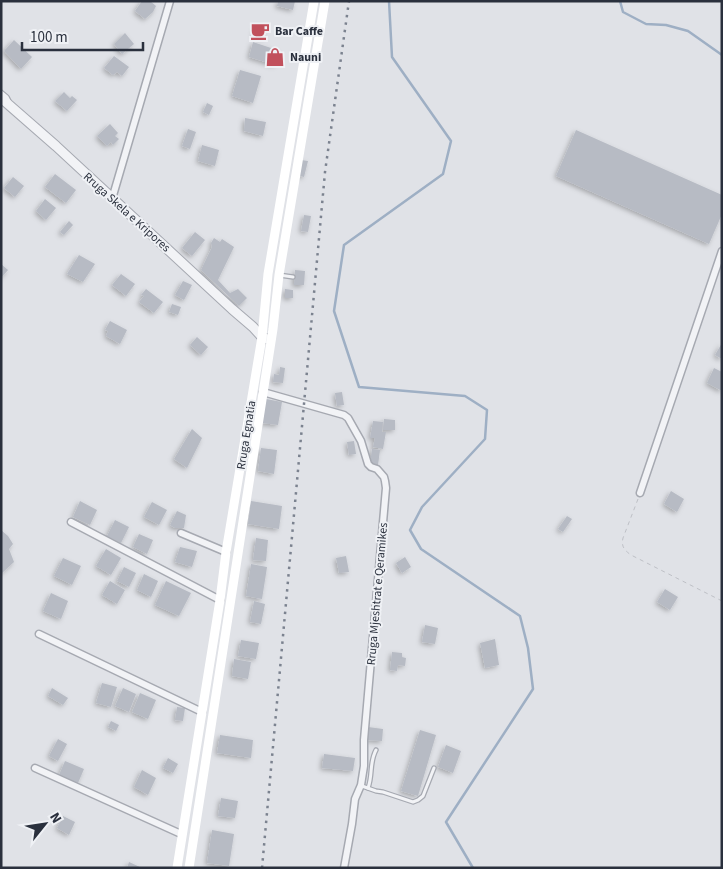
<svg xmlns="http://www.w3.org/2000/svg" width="723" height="869" font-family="'Source Sans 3',sans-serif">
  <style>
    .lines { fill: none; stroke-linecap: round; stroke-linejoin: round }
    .stream { stroke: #9eafc4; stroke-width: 2.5 }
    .building { fill: #b7bbc4; filter: url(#shadow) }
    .service-casing { stroke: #a6a9b1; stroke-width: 5.5 }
    .minor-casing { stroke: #a6a9b1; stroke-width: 9 }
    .tertiary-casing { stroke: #a6a9b1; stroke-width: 11 }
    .path { stroke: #bec0c6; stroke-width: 1; stroke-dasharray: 4 4; stroke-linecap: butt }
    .service { stroke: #f2f3f6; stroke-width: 3 }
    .minor { stroke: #f2f3f6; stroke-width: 6 }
    .tertiary { stroke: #f2f3f6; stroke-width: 9 }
    .secondary { stroke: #fff; stroke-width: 9 }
    .rail { stroke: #7b828f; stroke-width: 2.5; stroke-dasharray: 2.5 5; stroke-linecap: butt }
    .labels { text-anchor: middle; stroke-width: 4; stroke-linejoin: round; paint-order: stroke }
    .poi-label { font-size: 12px; font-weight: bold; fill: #2a303d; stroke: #eff1f5; text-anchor: start }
    .street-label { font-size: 12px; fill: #2a303d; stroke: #eff1f5 }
  </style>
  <defs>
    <filter id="shadow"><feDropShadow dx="-2" dy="2" stdDeviation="2.5" flood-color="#0004"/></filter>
  </defs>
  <rect width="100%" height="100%" fill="#e0e2e7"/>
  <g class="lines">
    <!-- stream -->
    <g class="stream">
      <polyline points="389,1 392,57 451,141 443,174 344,245 334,311 359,387 465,396 487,410 485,439 422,507 410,530 421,549 520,616 528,648 533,689 446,822 473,868"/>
      <polyline points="620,1 623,12 646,24 666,25 688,31 722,55"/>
    </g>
  </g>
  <!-- building -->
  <g class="building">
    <polygon points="142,1 150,1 156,6 153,12 145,19 135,11"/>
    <polygon points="278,1 295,1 293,10 277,6"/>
    <polygon points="257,24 266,27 263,38 254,35"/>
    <polygon points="125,33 134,44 122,54 114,44"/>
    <polygon points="14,40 32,57 21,69 4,51"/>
    <polygon points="253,42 280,51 275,65 249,57"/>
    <polygon points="114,56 129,67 122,76 117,72 113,75 104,68"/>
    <polygon points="240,70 261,76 253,103 232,96"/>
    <polygon points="64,92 70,98 72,96 77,100 67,111 55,101"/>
    <polygon points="207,103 213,106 209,115 203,112"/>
    <polygon points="245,118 266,122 263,136 244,131"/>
    <polygon points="110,124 118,133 115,136 119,139 113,145 111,142 107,146 97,136"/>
    <polygon points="188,129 196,132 190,149 182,146"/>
    <polygon points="576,130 722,195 722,214 709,244 556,176"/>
    <polygon points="202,145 219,150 215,166 198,161"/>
    <polygon points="301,160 308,161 304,177 297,175"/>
    <polygon points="55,174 76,190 66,203 45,187"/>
    <polygon points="13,177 24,186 15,197 4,188"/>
    <polygon points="45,199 56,208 46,220 36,211"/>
    <polygon points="304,215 311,216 308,232 301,231"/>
    <polygon points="69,221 73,225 64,235 60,232"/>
    <polygon points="195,232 205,240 192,256 182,248"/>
    <polygon points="214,238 220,242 222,239 234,247 218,280 230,293 238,289 247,298 239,306 201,270 212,247 211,243"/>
    <polygon points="79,255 95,264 83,282 67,274"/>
    <polygon points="1,264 8,270 1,278"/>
    <polygon points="295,270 305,271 304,285 294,285"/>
    <polygon points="121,274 135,284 126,296 112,285"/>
    <polygon points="183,281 192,285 184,300 175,295"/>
    <polygon points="146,289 163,302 154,313 139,302 144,296 141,295"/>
    <polygon points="285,289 293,290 293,298 285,298"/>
    <polygon points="172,304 181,307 178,315 169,312"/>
    <polygon points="110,321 127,330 120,344 106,336 108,331 105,330"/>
    <polygon points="197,337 208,347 201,355 190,345"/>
    <polygon points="722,343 722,359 715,355"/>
    <polygon points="280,367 285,368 283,383 273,382 274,374 279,375"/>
    <polygon points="714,368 722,372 722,391 707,383"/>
    <polygon points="342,392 344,405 337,406 335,393"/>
    <polygon points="266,399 282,402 278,425 262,423"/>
    <polygon points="384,419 395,420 395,430 383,430"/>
    <polygon points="373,421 383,422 382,432 386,432 383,449 373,447 375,438 370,438"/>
    <polygon points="192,429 202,438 187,468 174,459"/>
    <polygon points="354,441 356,454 349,455 347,442"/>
    <polygon points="261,448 277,450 274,474 258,471"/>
    <polygon points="372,449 380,450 378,465 370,464"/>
    <polygon points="671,491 684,499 677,512 664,504"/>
    <polygon points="80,501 97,510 90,525 73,517"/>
    <polygon points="251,501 282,506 279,529 248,524"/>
    <polygon points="152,502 167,510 159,525 144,517"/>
    <polygon points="177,511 186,515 184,528 175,528 170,525"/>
    <polygon points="567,516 572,519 563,532 558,529"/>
    <polygon points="115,520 129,527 121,543 107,536"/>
    <polygon points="1,530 8,536 13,544 9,549 14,562 1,574"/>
    <polygon points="139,534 153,540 147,554 133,547"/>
    <polygon points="256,538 268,540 266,561 253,560"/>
    <polygon points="180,547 197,551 192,567 175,562"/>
    <polygon points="106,549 121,558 111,575 96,566"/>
    <polygon points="346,556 349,572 339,573 336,558"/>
    <polygon points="405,557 411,567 402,573 396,563"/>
    <polygon points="63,558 81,566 72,585 54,576"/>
    <polygon points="251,564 267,567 262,599 246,596"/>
    <polygon points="124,567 136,573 129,587 117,581"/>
    <polygon points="144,574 158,581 151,597 137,590"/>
    <polygon points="110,581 125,590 117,604 102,595"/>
    <polygon points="166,581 191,593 179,616 155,605"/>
    <polygon points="665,589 678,597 670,610 657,602"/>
    <polygon points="51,593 68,601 61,619 43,611"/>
    <polygon points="254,601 265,604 261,624 250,622"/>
    <polygon points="425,625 438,628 435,644 422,642"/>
    <polygon points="495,639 499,665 485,668 480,643"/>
    <polygon points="241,640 259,643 256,659 238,656"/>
    <polygon points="392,652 402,653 402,657 406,658 405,666 398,665 397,671 390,670"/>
    <polygon points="234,659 251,662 248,679 232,676"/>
    <polygon points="102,683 117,687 111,707 96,703"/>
    <polygon points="52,688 68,698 63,705 48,696"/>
    <polygon points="123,688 136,694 129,712 115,706"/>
    <polygon points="140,693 156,700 148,719 132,712"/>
    <polygon points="177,707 185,708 183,721 175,720"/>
    <polygon points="111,721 119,725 116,731 108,727"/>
    <polygon points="368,727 383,729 382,741 367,740"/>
    <polygon points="420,730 436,735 418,796 401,791"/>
    <polygon points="220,735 253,740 251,758 217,753"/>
    <polygon points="58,739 67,744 58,761 49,756"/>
    <polygon points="446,745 461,751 453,773 438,767"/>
    <polygon points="324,754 355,758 353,771 322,768"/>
    <polygon points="168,758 178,764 173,773 163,768"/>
    <polygon points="65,761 84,769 78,783 59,775"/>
    <polygon points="142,770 156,778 148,795 134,787"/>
    <polygon points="221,798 238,801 235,818 218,816"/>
    <polygon points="63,816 75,822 69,835 57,828"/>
    <polygon points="212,830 234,834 229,866 207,863"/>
    <polygon points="129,862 142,868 127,868"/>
  </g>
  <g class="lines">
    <!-- service casing -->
    <g class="service-casing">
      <g id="service">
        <polyline points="1,92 7,97 9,101"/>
        <polyline points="279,275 293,277"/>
        <polyline points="362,786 376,791 383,792 413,802 418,800 423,796 434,768"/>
        <path d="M368 788C373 775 369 763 376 750"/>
      </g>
    </g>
    <!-- minor casing -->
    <g class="minor-casing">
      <g id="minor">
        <polyline points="112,199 170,1"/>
        <polyline points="263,392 344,415 348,418 361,441 368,464 371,467 377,469 384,477 385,481 386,488 364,740 364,766 361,785 355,799 352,824 344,868"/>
        <polyline points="640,493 722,251"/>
        <polyline points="71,522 220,600"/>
        <polyline points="181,533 226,552"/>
        <polyline points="39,634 202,712"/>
        <polyline points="35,768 181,834"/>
      </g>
    </g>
    <!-- tertiary casing -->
    <g class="tertiary-casing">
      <polyline id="tertiary" points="1,98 56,146 232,309 253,327 262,337 267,339"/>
    </g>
    <!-- path -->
    <path class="path" d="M638 499 623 538C621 546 624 550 631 555L722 601"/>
    <!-- service -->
    <use href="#service" class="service"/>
    <!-- minor -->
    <use href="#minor" class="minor"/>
    <!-- tertiary -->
    <use href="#tertiary" class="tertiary"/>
    <!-- secondary -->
    <g class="secondary">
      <polyline points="177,868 202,712 220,600 226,552 262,337 268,274 314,1"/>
      <polyline points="189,868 273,329 279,275 325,1"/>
    </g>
    <!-- rail -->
    <polyline class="rail" points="262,868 325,172 349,1"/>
  </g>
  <!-- icons -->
  <defs>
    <g id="cafe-bare" transform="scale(1.5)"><path d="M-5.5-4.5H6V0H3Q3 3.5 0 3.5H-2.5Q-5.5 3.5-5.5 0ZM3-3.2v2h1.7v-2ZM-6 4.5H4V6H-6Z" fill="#c1505c" stroke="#eff1f5" stroke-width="2.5" paint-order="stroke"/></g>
    <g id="shop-bare" transform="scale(1.5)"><path d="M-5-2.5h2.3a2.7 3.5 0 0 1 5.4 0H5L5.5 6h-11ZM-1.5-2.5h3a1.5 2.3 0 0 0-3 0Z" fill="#c1505c" stroke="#eff1f5" stroke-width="2.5" paint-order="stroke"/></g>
  </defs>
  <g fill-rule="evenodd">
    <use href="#cafe-bare" x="260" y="31"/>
    <use href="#shop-bare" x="275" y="57"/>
  </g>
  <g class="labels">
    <!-- poi labels -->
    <g class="poi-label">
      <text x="275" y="35">Bar Caffe</text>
      <text x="290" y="61">Nauni</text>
    </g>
    <!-- street labels -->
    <g class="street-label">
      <text transform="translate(127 212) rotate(42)" y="4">Rruga Skela e Kripores</text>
      <text transform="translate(246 435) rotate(-81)" y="4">Rruga Egnatia</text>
      <text transform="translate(377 594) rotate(-85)" y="4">Rruga Mjeshtrat e Qeramikes</text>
    </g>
  </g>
  <!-- border -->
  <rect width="723" height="869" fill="none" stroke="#2a303d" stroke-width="5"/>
  <!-- north arrow -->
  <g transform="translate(45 824) rotate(60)" stroke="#eff1f5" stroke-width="4" paint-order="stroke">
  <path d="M0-4L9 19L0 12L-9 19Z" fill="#2a303d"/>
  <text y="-8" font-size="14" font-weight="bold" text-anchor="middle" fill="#2a303d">N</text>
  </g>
  <!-- scale -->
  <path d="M22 42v8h121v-8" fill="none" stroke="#2a303d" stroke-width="2.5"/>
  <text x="30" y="42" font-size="15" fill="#2a303d" stroke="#eff1f5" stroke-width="4" paint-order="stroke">100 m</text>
</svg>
